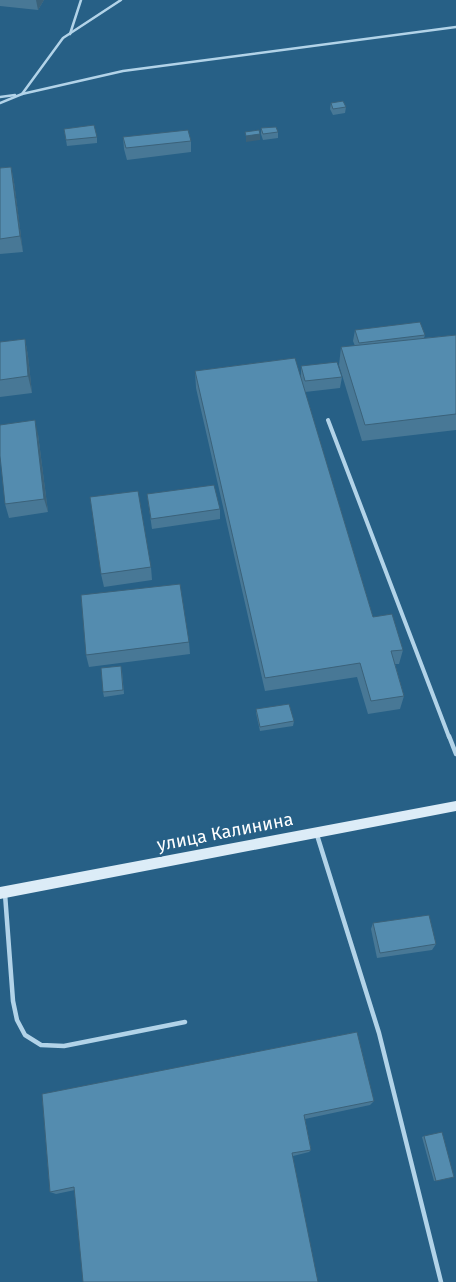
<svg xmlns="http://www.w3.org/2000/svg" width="456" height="1282" font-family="'Fira Sans',sans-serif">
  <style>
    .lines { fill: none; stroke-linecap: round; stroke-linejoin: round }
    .lane-far2 { stroke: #b2d3e8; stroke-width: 2.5 }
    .lane-far1 { stroke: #b2d3e8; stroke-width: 4 }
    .lane { stroke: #b2d3e8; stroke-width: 4.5 }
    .secondary { fill: #dcecf7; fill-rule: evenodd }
    .wall { fill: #487896 }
    .shaded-wall { fill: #3b627a }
    .building { fill: #548caf; stroke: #3b627a }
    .labels { text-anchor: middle; stroke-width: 5; stroke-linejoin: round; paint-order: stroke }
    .street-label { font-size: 18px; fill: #fff; stroke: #276086 }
  </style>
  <rect width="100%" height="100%" fill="#276086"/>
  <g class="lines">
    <!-- lane-far2 -->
    <g class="lane-far2">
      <polyline points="70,34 81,0"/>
      <polyline points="22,94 63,38 121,0"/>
      <polyline points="0,97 15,95"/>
      <polyline points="0,103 22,94 123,71 456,27"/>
    </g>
    <!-- lane-far1 -->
    <polyline class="lane-far1" points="328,420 449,737"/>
    <!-- lane -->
    <g class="lane">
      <polyline points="449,736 456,754"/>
      <polyline points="317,835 379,1033 441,1282"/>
      <polyline points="5,894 13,1001 17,1020 25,1035 41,1045 64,1046 185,1022"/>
    </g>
    <!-- secondary -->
    <polygon class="secondary" points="456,801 456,811 0,899 0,887"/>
  </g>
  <!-- wall -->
  <g class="wall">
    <polygon points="0,0 44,0 38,10 0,6"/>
    <polygon points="331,103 346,107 345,113 333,115 330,109"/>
    <polygon points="261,128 278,132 278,138 263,140 261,134"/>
    <polygon points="64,129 97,137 97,143 67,146"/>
    <polygon points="123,137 191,141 191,152 127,160 124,149"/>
    <polygon points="11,167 14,182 23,252 0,254 0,168"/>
    <polygon points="355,330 425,335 424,338 456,335 456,430 362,441 339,365 341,347 355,346 353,341"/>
    <polygon points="25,339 28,356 32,393 0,397 0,342"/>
    <polygon points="301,366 342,377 340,388 305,392 373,617 403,650 399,664 395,664 404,696 400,709 368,714 357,677 265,691 196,388 195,371 301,377"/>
    <polygon points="38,434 48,512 9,518 5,504"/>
    <polygon points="147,494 220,509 220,519 152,529"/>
    <polygon points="151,567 152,580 104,587 101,574"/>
    <polygon points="189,642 190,654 89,667 86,655"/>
    <polygon points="122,671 124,694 104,697 103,692"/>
    <polygon points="256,709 294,721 293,726 260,731 256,713"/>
    <polygon points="373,923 436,944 432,950 377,958 371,929"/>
    <polygon points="42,1094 374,1101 370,1105 305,1119 311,1150 309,1152 293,1156 75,1190 56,1194 50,1192"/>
    <polygon points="424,1136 454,1177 434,1181 422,1137"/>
  </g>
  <!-- shaded-wall -->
  <g class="shaded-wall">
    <polygon points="36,0 44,0 38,10"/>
    <polygon points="260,134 260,140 246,142 246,136"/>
    <polygon points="11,167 14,182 23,252 20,236"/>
    <polygon points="25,339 28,356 32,393 28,376"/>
    <polygon points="35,420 38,434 48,512 44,499"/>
  </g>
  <!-- building -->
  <g class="building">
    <polygon points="343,101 346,107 333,109 331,103"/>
    <polygon points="94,125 97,137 66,140 64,129"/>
    <polygon points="276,127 278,132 263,134 261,128"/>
    <polygon points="188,130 191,141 126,148 123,137"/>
    <polygon points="259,130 260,134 246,136 245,132"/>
    <polygon points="11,167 20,236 0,239 0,168"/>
    <polygon points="420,322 425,335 359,343 355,330"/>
    <polygon points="456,335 456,414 365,425 341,347"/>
    <polygon points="25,339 28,376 0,380 0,342"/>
    <polygon points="295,358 373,617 392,614 403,650 391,651 404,696 371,701 360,663 265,678 195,371"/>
    <polygon points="337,362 342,377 305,381 301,366"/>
    <polygon points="35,420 44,499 5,504 0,456 0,425"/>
    <polygon points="214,485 220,509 151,519 147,494"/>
    <polygon points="138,491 151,567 101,574 90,497"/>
    <polygon points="180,584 189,642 86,655 81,595"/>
    <polygon points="121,666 123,690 103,692 101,668"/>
    <polygon points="289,704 294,721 260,727 256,709"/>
    <polygon points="429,915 436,944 380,953 373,923"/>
    <polygon points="357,1032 374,1101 304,1115 311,1150 292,1153 318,1282 83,1282 74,1187 50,1192 42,1094"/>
    <polygon points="442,1132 454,1177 436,1181 424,1136"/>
  </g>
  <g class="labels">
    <!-- street labels -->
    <g class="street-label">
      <text transform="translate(225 832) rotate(-11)" y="6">улица Калинина</text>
    </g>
  </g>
</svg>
